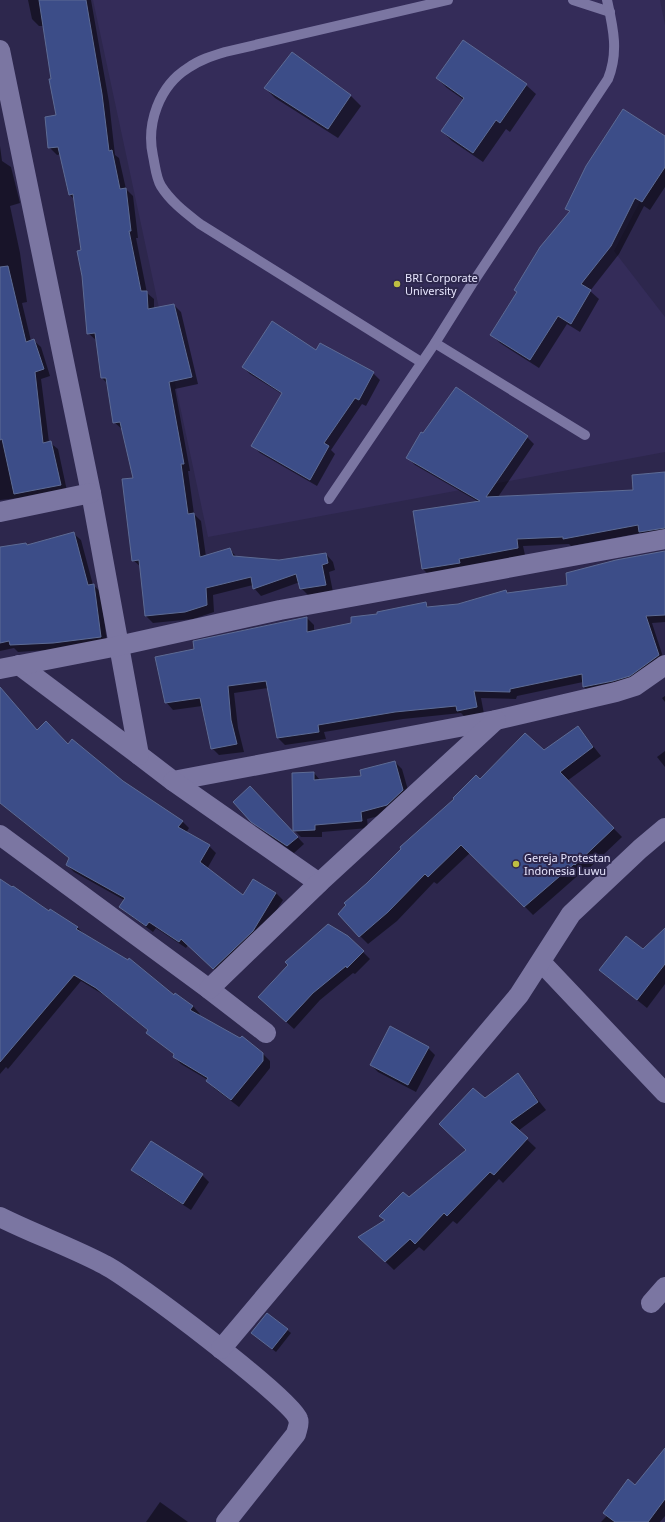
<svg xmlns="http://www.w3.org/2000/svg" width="665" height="1522" font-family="'Noto Sans',sans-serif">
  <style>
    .built { fill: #342c59 }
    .shadow { fill: #0007 }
    .building { fill: #3c4d88; stroke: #5d6b94 }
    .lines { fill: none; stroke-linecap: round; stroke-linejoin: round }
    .lane { stroke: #7b76a2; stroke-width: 10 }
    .street { stroke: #7b76a2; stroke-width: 20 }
    .poi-dot { fill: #bebf42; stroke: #2d274d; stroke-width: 1.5 }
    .labels { text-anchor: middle; stroke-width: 4; stroke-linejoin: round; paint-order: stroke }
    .poi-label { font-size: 11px; fill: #e8e6fe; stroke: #2d274d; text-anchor: start }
  </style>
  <rect width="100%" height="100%" fill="#2d274d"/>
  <!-- built -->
  <polygon class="built" points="93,0 660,0 665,25 665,154 614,251 665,317 665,452 208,537"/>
  <!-- shadow -->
  <g class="shadow">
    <polygon points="28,0 91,0 109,102 115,155 119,158 126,189 133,196 138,238 136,238 147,293 154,299 154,309 174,305 181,312 198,384 175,389 190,471 188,471 194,514 201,521 206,557 230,550 237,557 279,560 326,554 333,562 335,570 329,572 333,592 309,596 301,588 300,582 261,596 254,588 253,585 213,595 214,612 193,619 153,623 146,616 141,567 133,560 134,479 123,430 114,422 108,384 102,378 97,341 88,333 82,251 75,200 69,194 61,154 57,155 49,147 57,116 52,80 44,26 39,26 32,19"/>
    <polygon points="292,53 351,96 361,106 338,138 275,98 265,88"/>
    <polygon points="437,78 526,85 536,94 510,132 506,129 483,162 452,141 442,131 464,100 447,88"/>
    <polygon points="665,137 665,187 650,210 644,206 619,254 590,291 599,299 580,332 567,324 539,368 500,343 492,335 570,212 566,208"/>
    <polygon points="0,146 2,161 11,167 20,203 10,206 20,253 27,302 22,303 31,341 33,340 41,347 50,376 41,379 49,442 58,449 67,491 22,501 19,498 0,500"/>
    <polygon points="243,367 373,373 380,380 366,406 362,404 331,450 335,454 317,486 260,453 253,446 282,394 250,374"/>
    <polygon points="527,437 534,444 498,497 634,491 665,473 665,536 647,539 641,533 571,546 569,544 523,546 525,555 430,576 423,569 479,502 415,465 408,458"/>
    <polygon points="73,533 81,540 93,585 101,592 107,644 60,649 18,652 14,648 0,651 0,548 26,544 28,545"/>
    <polygon points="665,552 665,622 652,623 665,663 591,694 584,687 583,682 517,696 516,699 481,698 484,714 465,717 461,713 403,719 324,732 326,739 285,745 278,738 268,688 234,693 238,728 244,752 219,755 212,748 202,706 173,710 166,702 195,650 307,618 314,625 314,631 352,624 379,615 426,604 430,608 458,604 506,591 508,594 568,585"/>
    <polygon points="665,696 665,702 662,698"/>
    <polygon points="0,700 37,731 68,745 182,821 189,828 186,833 209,846 216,853 207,869 243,897 254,880 276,893 283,900 259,938 221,975 188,945 186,948 156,928 153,932 127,913 120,907 124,900 74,872 67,865 70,859 0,803"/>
    <polygon points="578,727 601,756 567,781 622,837 584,873 583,871 533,915 471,852 437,884 434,882 397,921 368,944 360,936 480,780 544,752"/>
    <polygon points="665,751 665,767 657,757"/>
    <polygon points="395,762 402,769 410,797 394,812 367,819 368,828 322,832 322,837 301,837 294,830 314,773 320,780 362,777"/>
    <polygon points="257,794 304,844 294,853 259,828 252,821"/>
    <polygon points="0,880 49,913 77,927 85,935 174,996 193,1006 200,1014 199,1015 262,1053 270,1061 270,1068 239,1107 214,1088 208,1080 181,1064 174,1057 175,1055 147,1033 149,1031 104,995 81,981 8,1069 6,1067 0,1074"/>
    <polygon points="665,930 665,984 647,1008 600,970 643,950"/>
    <polygon points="347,936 370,959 355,974 353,973 320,1000 294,1029 267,1004"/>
    <polygon points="428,1048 435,1055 416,1092 378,1072 371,1065"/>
    <polygon points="518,1075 546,1110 518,1131 536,1148 503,1183 499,1179 457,1224 453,1221 424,1251 419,1247 394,1270 368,1245 386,1221 381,1216 409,1198 467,1150 485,1100"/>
    <polygon points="133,1170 202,1175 209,1182 191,1210 140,1177"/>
    <polygon points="267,1314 291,1333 276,1352 256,1336"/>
    <polygon points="665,1466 665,1516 660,1522 601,1522 636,1486"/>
    <polygon points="160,1502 188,1522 146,1522"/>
  </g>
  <!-- building -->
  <g class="building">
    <polygon points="39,0 86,0 102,94 109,151 112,150 120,189 126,188 131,231 129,231 141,291 147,291 148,309 174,304 192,377 169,382 184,464 181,464 188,514 194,513 200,557 230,548 233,556 279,560 326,553 328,563 322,565 326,585 300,589 296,574 253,589 251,577 206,588 207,605 185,612 145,616 139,560 132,561 122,479 133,478 120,422 113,423 106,378 101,378 95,333 87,334 82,276 77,251 81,250 73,194 69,195 58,147 48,148 45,117 56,115 49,79 51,79"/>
    <polygon points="463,40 527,84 500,123 496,120 473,153 441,131 464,98 436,78"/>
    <polygon points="292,52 351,95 328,129 264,88"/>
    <polygon points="623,109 665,136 665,167 642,202 635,198 611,246 581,284 591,290 571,324 558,316 530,360 490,335 517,292 514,290 540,247 570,211 565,209 586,166"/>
    <polygon points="8,266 26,342 34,339 44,369 35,372 43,443 51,441 61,485 14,494 2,439 0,440 0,267"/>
    <polygon points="272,321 316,350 320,343 374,372 359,400 355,398 324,443 329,446 310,480 251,446 282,393 242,367"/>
    <polygon points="456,387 528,436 486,497 633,490 632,475 665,472 665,528 639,532 638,525 563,539 563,537 517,539 518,548 459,559 460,563 422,569 413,511 480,501 406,458 421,432 423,433"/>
    <polygon points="74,532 88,585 94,584 101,637 53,643 10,645 9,641 0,643 0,547 26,543 27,545"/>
    <polygon points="665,551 665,615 646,616 659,655 630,676 613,681 583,687 582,674 510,689 510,692 474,691 477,707 457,711 456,706 395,712 318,725 319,732 277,738 266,681 228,686 231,720 237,744 211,749 200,698 165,703 155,657 194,649 193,641 307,617 307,632 351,623 351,617 377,614 377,612 426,602 427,607 458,604 506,590 507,593 567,585 566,573 616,560"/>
    <polygon points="0,687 37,730 46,721 68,744 72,739 123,781 183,821 178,827 210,845 200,862 243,895 253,879 276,893 253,931 213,969 181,939 179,942 149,922 146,926 119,907 125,898 66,865 69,858 0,803"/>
    <polygon points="578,726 593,747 560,772 614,828 575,865 574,864 524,907 461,845 428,877 425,874 388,912 359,937 338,914 346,905 344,903 367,883 401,849 400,847 454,799 453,798 476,775 480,779 525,733 544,750"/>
    <polygon points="395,761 403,790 387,805 361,812 362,821 315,825 315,830 293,831 292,773 314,772 314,780 361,776 360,770"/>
    <polygon points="250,786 298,837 287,846 251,822 233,802"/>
    <polygon points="0,879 12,887 13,886 49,911 50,909 78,927 76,929 128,960 129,958 174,995 175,993 193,1006 190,1010 240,1038 242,1036 263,1053 263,1061 231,1100 206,1081 208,1078 173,1057 174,1054 146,1033 148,1030 96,988 74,975 0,1062"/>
    <polygon points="328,924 348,936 364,951 347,968 346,966 313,993 286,1022 258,997 288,965 285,962"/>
    <polygon points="665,928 665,964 637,1000 599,970 626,936 643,949"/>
    <polygon points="390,1026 429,1047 408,1085 370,1065"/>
    <polygon points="518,1073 538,1102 510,1122 528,1138 494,1175 490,1172 447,1216 444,1213 415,1244 410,1239 385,1262 358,1237 385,1220 379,1216 403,1192 409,1197 466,1150 439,1124 473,1088 485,1098"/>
    <polygon points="151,1141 203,1174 183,1204 131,1170"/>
    <polygon points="267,1313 288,1329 272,1349 251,1333"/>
    <polygon points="665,1448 665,1499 648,1522 615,1522 603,1513 628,1479 635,1485"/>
  </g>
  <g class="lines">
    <!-- lane -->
    <g class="lane">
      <polyline points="573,0 610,12"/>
      <polyline points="435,343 585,435"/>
      <path d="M421 362 200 224C186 213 171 202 161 186 156 178 155 165 153 156 146 124 159 86 188 68 199 60 212 56 225 52L448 0"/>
      <path d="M329 499 435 343 472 284 608 79C619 52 613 27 607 0"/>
    </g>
    <!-- street -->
    <g class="street">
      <polyline points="0,50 91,493 139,755 173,781 496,720 616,692 635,686 665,665"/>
      <polyline points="0,512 91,493"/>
      <polyline points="19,665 139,755"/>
      <polyline points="0,669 118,646 280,610 665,539"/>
      <polyline points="173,781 319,883"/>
      <polyline points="0,835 209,989 266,1033"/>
      <polyline points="541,962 665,1093"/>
      <polyline points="209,989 319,883 496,720"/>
      <path d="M0 1217C34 1234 71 1247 105 1265 131 1278 292 1399 298 1419 300 1424 297 1429 296 1434L226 1522"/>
      <polyline points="651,1303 665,1287"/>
      <polyline points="221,1349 519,995 571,914 640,849 665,828"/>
    </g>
  </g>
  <!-- markers -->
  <g class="poi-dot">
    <circle cx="397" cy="284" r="4"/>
    <circle cx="516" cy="864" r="4"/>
  </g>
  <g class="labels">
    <!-- poi labels -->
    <g class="poi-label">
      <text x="405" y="282">BRI Corporate<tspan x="405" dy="13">University</tspan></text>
      <text x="524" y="862">Gereja Protestan<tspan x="524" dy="13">Indonesia Luwu</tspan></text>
    </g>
  </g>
</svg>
